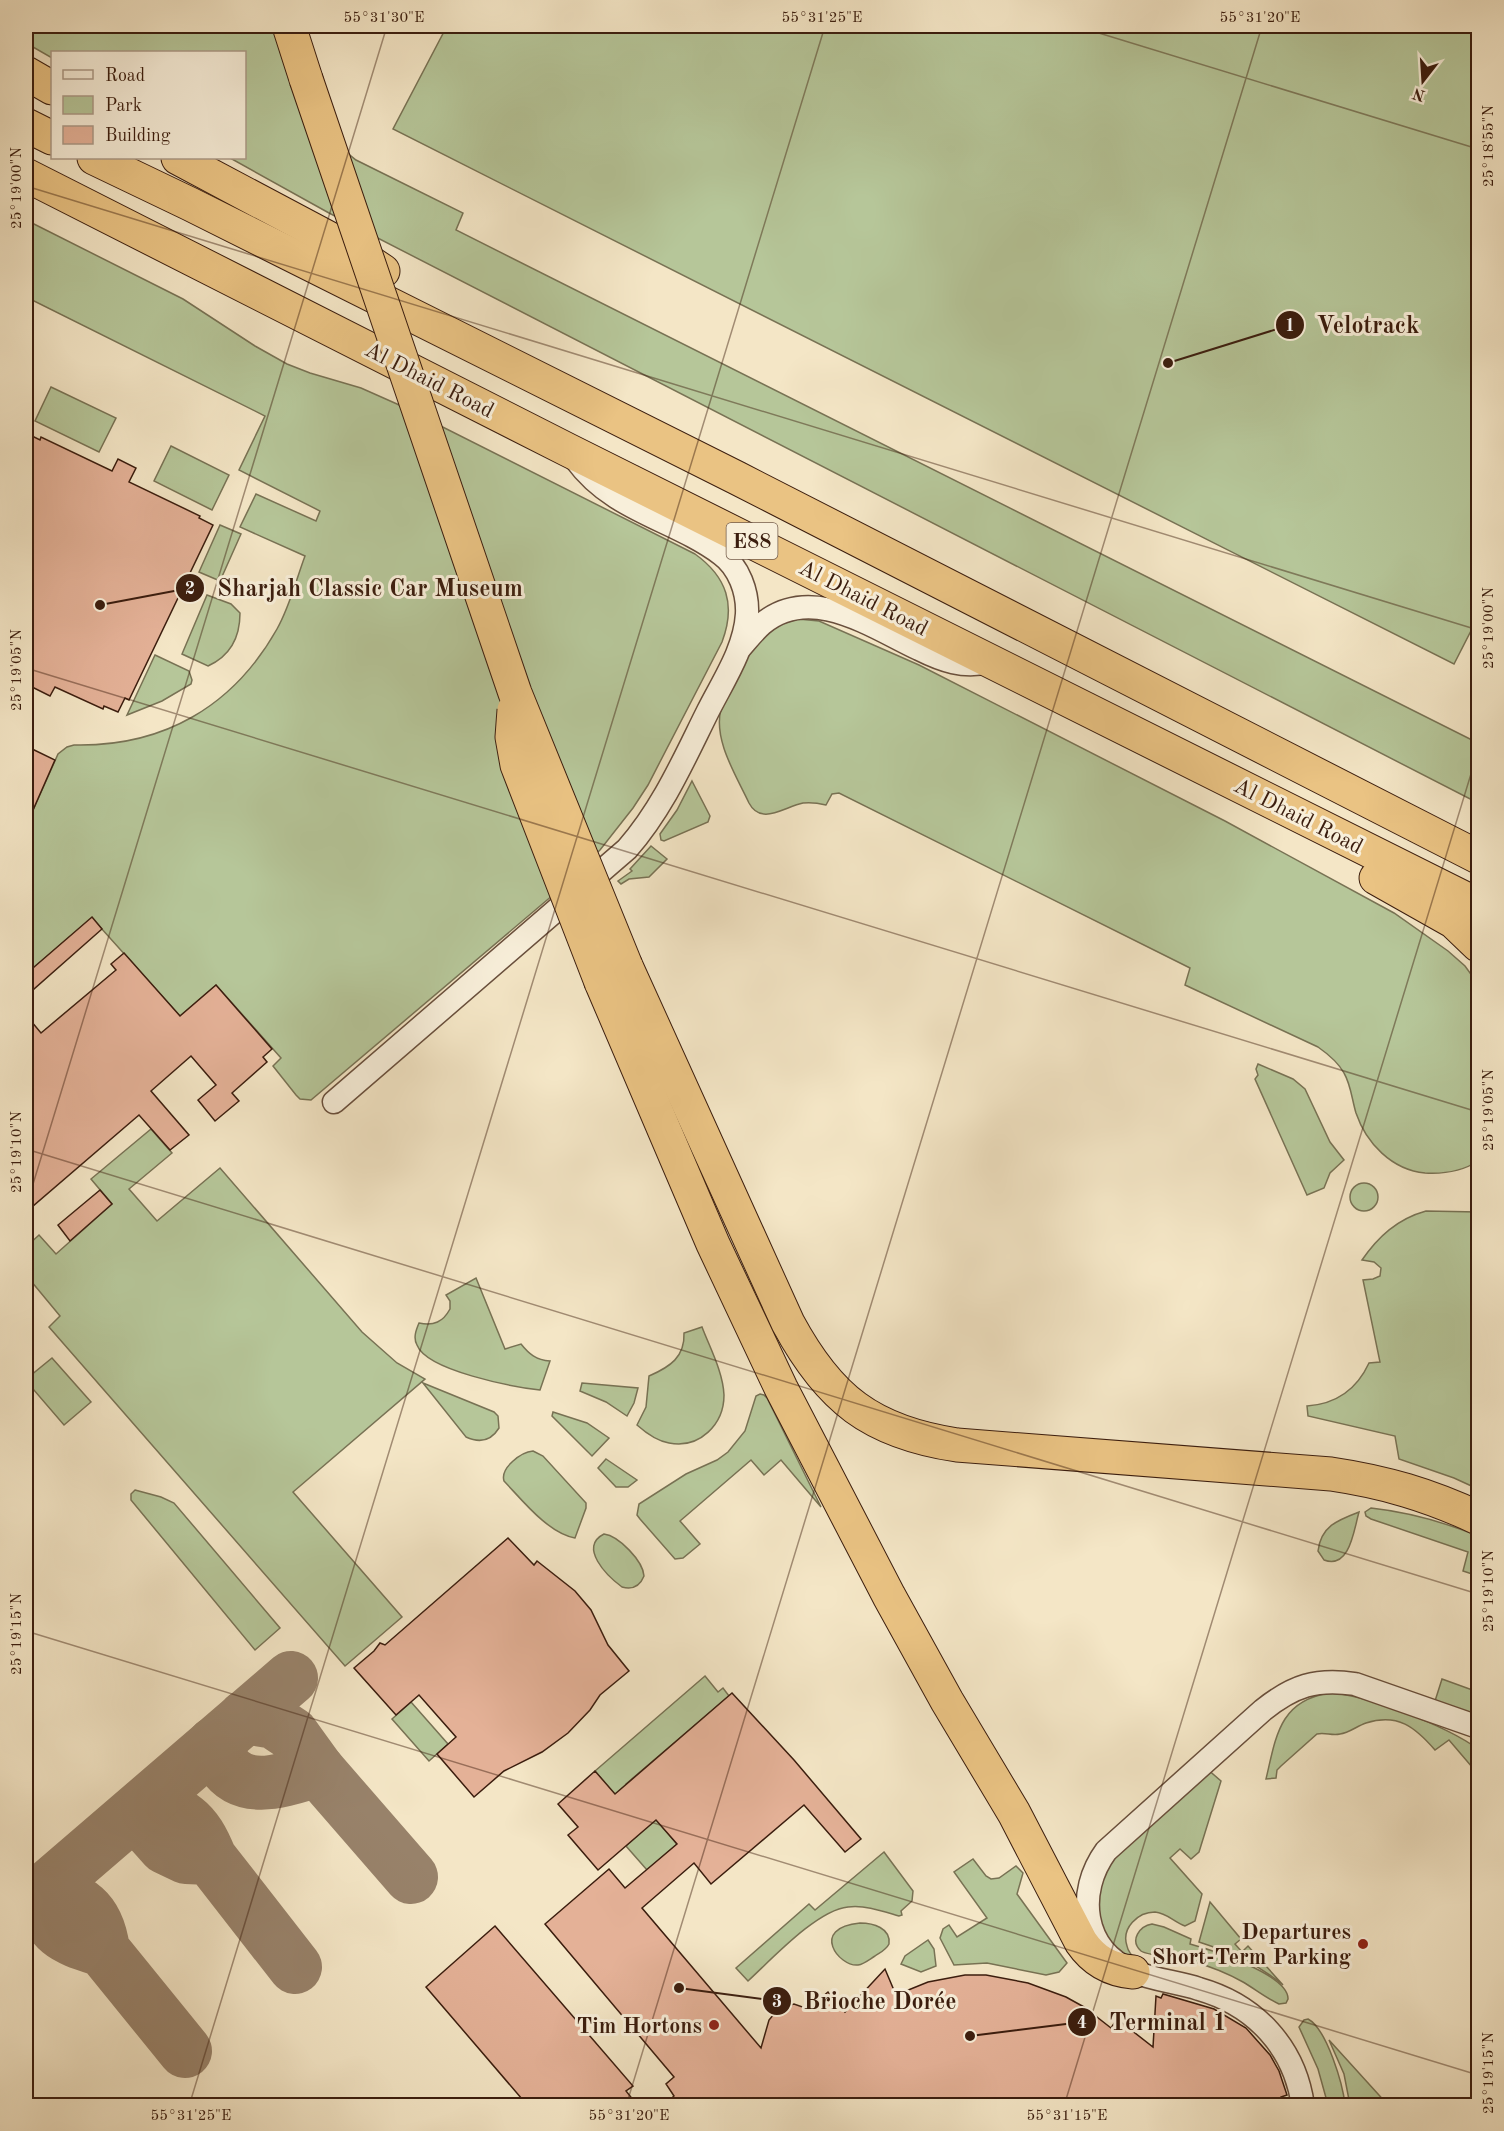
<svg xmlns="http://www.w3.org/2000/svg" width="1504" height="2131" font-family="'Old Standard TT',serif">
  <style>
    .green { fill: #b6c699; stroke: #787254; stroke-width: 1.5 }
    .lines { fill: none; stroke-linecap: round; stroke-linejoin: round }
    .taxiway { stroke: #98826a; stroke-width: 54 }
    .building { fill: #e4b197; stroke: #3b1d0e; stroke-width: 1.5 }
    .street-casing { stroke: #694f3c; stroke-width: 25 }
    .highway-casing { stroke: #3b1d0e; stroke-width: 35 }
    .street { stroke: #f8efda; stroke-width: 22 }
    .highway { stroke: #eac383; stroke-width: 33 }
    .highway-bridge-casing { stroke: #3b1d0e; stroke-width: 35; stroke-linecap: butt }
    .highway-bridge { stroke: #eac383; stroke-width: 33 }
    .ticks { fill: none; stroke: #3b1d0e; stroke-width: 1.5; stroke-opacity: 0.45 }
    .poi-dot { fill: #8f2418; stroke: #f8efda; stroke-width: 2 }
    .labels { text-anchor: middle; stroke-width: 6; stroke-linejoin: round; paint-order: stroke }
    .shield { fill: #f8efda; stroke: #745c4b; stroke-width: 1.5 }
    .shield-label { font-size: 21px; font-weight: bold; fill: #3b1d0e }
    .street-label { font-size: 22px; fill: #3b1d0e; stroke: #f8efda }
    .poi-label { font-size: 22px; font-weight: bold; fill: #3b1d0e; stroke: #f8efda; text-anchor: end }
    .leader { fill: none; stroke: #3b1d0e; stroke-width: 2 }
    .callout-dot { fill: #3b1d0e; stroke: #f8efda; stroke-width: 2 }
    .mark-label { font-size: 18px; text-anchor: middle; font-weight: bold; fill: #fff }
    .callout-label { font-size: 24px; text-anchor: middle; font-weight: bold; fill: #3b1d0e; stroke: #f8efda; stroke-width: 6; stroke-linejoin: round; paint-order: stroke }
    .neatline { fill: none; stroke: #3b1d0e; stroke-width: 2 }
    .ticks-label { font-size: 15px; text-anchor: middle; fill: #3b1d0e }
  </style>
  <rect width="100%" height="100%" fill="#f4e6c6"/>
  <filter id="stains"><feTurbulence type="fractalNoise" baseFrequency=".00333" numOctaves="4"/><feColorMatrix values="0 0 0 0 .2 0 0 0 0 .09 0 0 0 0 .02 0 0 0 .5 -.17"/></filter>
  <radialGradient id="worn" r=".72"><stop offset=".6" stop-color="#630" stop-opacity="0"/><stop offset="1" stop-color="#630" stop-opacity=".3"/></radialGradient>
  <!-- green -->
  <g class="green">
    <polygon points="26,26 283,26 334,142 356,160 463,213 456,230 1478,743 1478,803 329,213 230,158 244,158 244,52 52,52 52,58 26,43"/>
    <polygon points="447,26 1478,26 1478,617 1454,664 393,129"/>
    <path d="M26 220 183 299 255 346 287 364 310 373 361 388 397 404 695 554C727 577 736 605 722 642L648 785 633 808 600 850 553 895 311 1100 300 1099 296 1095 273 1066 281 1058 216 985 180 1016 92 918 26 974V826L58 754 67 747 74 745C163 747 233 707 277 629 290 606 296 580 305 556L240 527 256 494 316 521 320 511 239 470 265 416 26 297Z"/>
    <polygon points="51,387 116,418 99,452 35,421"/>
    <polygon points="171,446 229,475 212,510 154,481"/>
    <polygon points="220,525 241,534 220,581 199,572"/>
    <path d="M207 595 231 604 240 613C240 638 230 656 208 666L182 654Z"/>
    <path d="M798 619 819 621 919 665 1225 821 1394 913 1448 951 1465 966 1478 984V1161C1463 1171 1443 1174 1425 1173 1392 1170 1366 1143 1356 1113 1352 1100 1351 1085 1344 1073 1338 1062 1328 1054 1318 1047L1185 985 1190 968 839 793 832 794 826 805C818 803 811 802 803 803 784 807 761 826 749 803 736 775 713 740 721 709L753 646 777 625Z"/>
    <polygon points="155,655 189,671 192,680 191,684 162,701 127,715"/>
    <polygon points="692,781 710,816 708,822 664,841 661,840 660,834 677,810"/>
    <polygon points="651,846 667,859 649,877 629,879 621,884 618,881 632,871 630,869"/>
    <polygon points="1258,1064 1293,1079 1305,1089 1330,1142 1344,1160 1330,1173 1324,1188 1307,1195 1255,1079 1258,1075 1256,1069"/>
    <polygon points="151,1129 172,1153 129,1189 157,1221 220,1168 362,1332 397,1363 425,1379 293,1492 402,1617 345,1666 49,1327 60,1316 26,1275 26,1247 39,1235 56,1254 112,1204 91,1179"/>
    <circle cx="1364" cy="1197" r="14"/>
    <path d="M1426 1211 1478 1212V1489L1454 1478 1399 1459 1395 1436 1308 1416 1307 1406C1336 1404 1357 1389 1369 1363L1380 1362 1363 1280 1373 1279 1380 1276 1381 1268 1374 1262 1362 1260C1378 1237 1397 1219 1426 1211Z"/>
    <path d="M476 1278 505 1349 521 1344C529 1354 536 1360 550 1361L540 1390C514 1387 427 1371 417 1345 413 1338 416 1330 419 1323 434 1326 443 1322 450 1309V1301L446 1295Z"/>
    <path d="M702 1327C710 1348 723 1372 724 1395 724 1424 700 1449 669 1443 657 1441 646 1433 637 1425L646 1407 649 1376C670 1367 685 1357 684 1333Z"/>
    <polygon points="52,1358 91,1402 64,1425 27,1382 30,1376"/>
    <path d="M423 1383 494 1412 498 1416 499 1428C491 1441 479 1443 466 1437Z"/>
    <polygon points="582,1383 638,1388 634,1403 627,1416 606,1402 580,1391"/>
    <polygon points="760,1394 764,1395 767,1398 821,1507 781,1460 764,1475 751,1460 680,1521 700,1544 683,1558 675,1559 640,1519 637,1515 639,1504 686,1474 717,1460 728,1452 745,1431 756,1396"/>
    <polygon points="553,1412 587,1423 609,1438 592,1456 552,1416"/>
    <path d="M533 1451 543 1456 586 1503V1508L575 1538C548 1533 523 1501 504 1481 500 1468 521 1452 533 1451Z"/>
    <polygon points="606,1459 637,1480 628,1487 616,1487 598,1468"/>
    <polygon points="135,1490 161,1497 174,1503 280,1628 255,1650 131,1500 131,1494"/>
    <path d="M1371 1508C1408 1512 1444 1522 1478 1536V1576L1463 1571 1468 1552 1371 1519 1366 1516 1365 1512Z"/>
    <path d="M1359 1512C1354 1529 1350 1570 1324 1560L1318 1551C1321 1526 1338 1520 1359 1512Z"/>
    <path d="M604 1534C619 1536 643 1561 644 1576 640 1586 633 1590 622 1587 607 1576 578 1547 604 1534Z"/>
    <polygon points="705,1676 718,1692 723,1688 729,1696 626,1784 677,1844 647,1870 626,1846 637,1836 597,1788 604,1782 595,1771"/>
    <polygon points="1442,1679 1478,1692 1478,1716 1435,1701"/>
    <path d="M1329 1693C1366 1694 1448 1727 1478 1749V1774L1449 1740 1435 1750C1415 1727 1398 1713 1366 1723 1357 1726 1349 1733 1340 1734 1332 1736 1325 1732 1317 1734L1281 1766 1277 1770 1276 1778 1266 1779C1276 1737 1279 1701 1329 1693Z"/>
    <polygon points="411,1702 448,1744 429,1761 392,1719"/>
    <path d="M1206 1768 1221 1781 1199 1852 1191 1859 1180 1849 1170 1858 1202 1894 1195 1921 1185 1926C1174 1922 1167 1913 1155 1912 1138 1912 1121 1928 1127 1946 1128 1952 1133 1957 1138 1961 1121 1954 1097 1933 1095 1913 1094 1899 1098 1883 1099 1870Z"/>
    <path d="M884 1852 913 1891 912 1901 901 1911 902 1915 899 1916C882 1911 866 1905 848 1907 817 1910 772 1959 748 1981L736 1968 809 1904 815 1910Z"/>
    <polygon points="973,1859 986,1876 991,1879 999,1878 1016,1866 1023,1873 1017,1894 1067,1963 1059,1972 1046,1975 987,1963 954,1965 940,1938 943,1929 949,1925 957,1937 987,1918 954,1872"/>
    <path d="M1210 1902 1241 1939 1235 1944 1242 1952 1248 1946 1283 1985C1258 1964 1230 1952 1199 1942Z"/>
    <path d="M860 1923C873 1923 891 1928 889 1944 886 1950 881 1952 875 1956 870 1959 864 1964 858 1965 839 1967 809 1928 860 1923Z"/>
    <path d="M1152 1924 1164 1927 1191 1939 1190 1944C1208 1949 1289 1974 1288 1999L1286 2003 1279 2004C1266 1998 1255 1989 1243 1982 1227 1973 1209 1966 1191 1961 1181 1959 1146 1955 1141 1951 1129 1940 1140 1926 1152 1924Z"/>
    <polygon points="928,1940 934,1949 936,1966 921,1972 901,1964 905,1956"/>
    <path d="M1308 2019C1327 2029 1343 2085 1345 2105H1328L1318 2069 1299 2027 1304 2020Z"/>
    <polygon points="1329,2040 1388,2105 1350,2105 1344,2074"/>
  </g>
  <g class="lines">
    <!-- taxiway -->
    <g class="taxiway">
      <polyline points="245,1717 274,1722 292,1734 318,1770 411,1877"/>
      <path d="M214 1744C216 1750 218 1757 222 1762 244 1797 287 1779 318 1770"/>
      <path d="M210 1858 186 1857 165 1847 149 1829 143 1806C182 1811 195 1821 210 1858L295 1967"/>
      <polyline points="26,1906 291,1678"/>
      <path d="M103 1950C66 1938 50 1935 40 1893 79 1896 98 1911 103 1950L185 2051"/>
    </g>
  </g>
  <!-- building -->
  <g class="building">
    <polygon points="26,433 40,440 41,437 112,471 118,459 136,468 129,482 200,516 199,518 213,525 129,700 125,698 118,712 104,706 103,709 55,687 50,696 26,684"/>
    <polygon points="26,746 55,760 26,826"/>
    <polygon points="92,917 102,929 26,996 26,974"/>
    <polygon points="124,953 180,1016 216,985 272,1049 263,1057 267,1062 232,1093 239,1101 215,1121 198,1100 216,1085 191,1056 151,1091 189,1135 170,1150 139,1115 26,1212 26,1015 41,1033 116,970 111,964"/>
    <polygon points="100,1190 112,1204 70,1241 58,1225"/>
    <polygon points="508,1538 534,1565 537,1561 575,1591 591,1610 608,1645 629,1671 600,1695 590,1710 568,1733 542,1752 504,1771 474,1797 437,1754 456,1737 419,1695 396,1715 354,1668 374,1651 380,1643 385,1645"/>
    <polygon points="732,1693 794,1760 861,1839 845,1852 804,1805 711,1884 694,1863 642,1908 761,2048 769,2020 779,2008 794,2004 808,2009 828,1992 845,2012 885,1969 896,1995 928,1982 965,1975 986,1975 1028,1983 1066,1997 1084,2007 1111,2028 1117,2019 1153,2047 1156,1996 1161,1998 1163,1994 1214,2009 1246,2028 1270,2055 1279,2071 1287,2095 1281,2097 1283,2106 663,2106 674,2096 666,2084 674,2077 545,1924 609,1869 625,1888 677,1844 656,1820 598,1870 568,1835 578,1827 558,1804 595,1771 615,1794"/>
    <polygon points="495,1926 633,2086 626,2091 638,2106 528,2106 426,1987"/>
  </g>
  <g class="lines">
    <!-- street casing -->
    <g class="street-casing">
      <g id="street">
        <path d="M740 648C747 640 754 631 762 624 811 583 872 627 919 649 943 661 963 668 989 662"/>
        <path d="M334 1102 627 849C663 808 684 759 708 711 723 681 745 649 747 614 748 592 739 567 721 554 674 519 613 511 576 460"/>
        <path d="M1303 2106C1295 2047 1255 2005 1199 1989 1178 1982 1153 1980 1132 1971 1082 1949 1076 1892 1106 1851L1263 1710C1293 1686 1316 1678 1355 1684L1478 1727"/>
      </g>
    </g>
    <!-- highway casing -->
    <g class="highway-casing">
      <g id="highway">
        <polyline points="289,26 306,79"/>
        <polyline points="26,73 52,88"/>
        <polyline points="26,125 52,138"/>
        <polyline points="94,158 190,204 737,478 1478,857"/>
        <polyline points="178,158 353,251 383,271"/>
        <polyline points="26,175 568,450 1478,905"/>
        <polyline points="1376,878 1454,922 1478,945"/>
        <path d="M626 966 788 1323C829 1399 871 1432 957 1445L1331 1474C1385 1482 1429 1495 1478 1518"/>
        <path d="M601 982 713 1244 781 1388 889 1596 947 1701 1014 1813 1081 1942C1094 1961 1110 1970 1133 1972"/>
      </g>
    </g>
    <!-- street -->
    <use href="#street" class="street"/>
    <!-- highway -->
    <use href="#highway" class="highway"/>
    <!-- highway-bridge casing -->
    <g class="highway-bridge-casing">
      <g id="highway-bridge">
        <polyline points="306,79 515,693 626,966"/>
        <polyline points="514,710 512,737 517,765 601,982"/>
      </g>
    </g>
    <!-- highway-bridge -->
    <use href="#highway-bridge" class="highway-bridge"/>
  </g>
  <!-- ticks -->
  <path class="ticks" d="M1076 26 1478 149M26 186 1478 630M26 668 1478 1112M26 1149 1478 1594M26 1207 387 26M26 1631 1478 2075M189 2106 825 26M626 2106 1262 26M1064 2106 1478 751"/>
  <!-- markers -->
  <g class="poi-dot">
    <circle cx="1363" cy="1944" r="6"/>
    <circle cx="714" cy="2025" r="6"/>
  </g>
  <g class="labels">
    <!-- shield labels -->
    <rect class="shield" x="726.5" y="523" width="51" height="36" rx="4.5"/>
    <g class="shield-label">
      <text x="752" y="548">E88</text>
    </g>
    <!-- street labels -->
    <g class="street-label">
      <text transform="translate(430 379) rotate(27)" y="8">Al Dhaid Road</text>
      <text transform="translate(864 597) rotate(27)" y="8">Al Dhaid Road</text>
      <text transform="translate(1299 815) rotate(27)" y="8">Al Dhaid Road</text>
    </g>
    <!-- poi labels -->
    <g class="poi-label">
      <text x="1351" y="1939">Departures<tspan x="1351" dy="25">Short-Term Parking</tspan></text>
      <text x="702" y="2033">Tim Hortons</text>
    </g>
  </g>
  <!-- callouts -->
  <path class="leader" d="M1168 363L1290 325M100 605L190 588M679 1988L777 2001M970 2036L1082 2022"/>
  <g class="callout-dot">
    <circle cx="1168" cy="363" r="6"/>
    <circle cx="100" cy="605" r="6"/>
    <circle cx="679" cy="1988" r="6"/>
    <circle cx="970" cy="2036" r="6"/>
    <circle cx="1290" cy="325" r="15"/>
    <circle cx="190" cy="588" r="15"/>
    <circle cx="777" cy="2001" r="15"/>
    <circle cx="1082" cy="2022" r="15"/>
  </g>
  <g class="mark-label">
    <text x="1290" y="331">1</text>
    <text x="190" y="594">2</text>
    <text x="777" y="2007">3</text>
    <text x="1082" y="2028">4</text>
  </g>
  <g class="callout-label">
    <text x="1368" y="333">Velotrack</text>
    <text x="370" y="596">Sharjah Classic Car Museum</text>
    <text x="880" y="2009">Brioche Dorée</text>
    <text x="1168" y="2030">Terminal 1</text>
  </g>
  <!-- margin -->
  <rect width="1504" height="2131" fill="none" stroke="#f4e6c6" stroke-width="66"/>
  <!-- legend -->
  <rect x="51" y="51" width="195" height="108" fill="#f8efda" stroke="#ac9b88" stroke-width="1.5"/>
  <rect x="63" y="70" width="30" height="9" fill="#f8efda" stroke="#ac9b88" stroke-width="1.5"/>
  <text x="105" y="81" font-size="18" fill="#3b1d0e">Road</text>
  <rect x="63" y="96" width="30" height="18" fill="#b6c699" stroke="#ac9b88" stroke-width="1.5"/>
  <text x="105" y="111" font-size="18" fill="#3b1d0e">Park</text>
  <rect x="63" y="126" width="30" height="18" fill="#e4b197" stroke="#ac9b88" stroke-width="1.5"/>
  <text x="105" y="141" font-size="18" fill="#3b1d0e">Building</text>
  <!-- north arrow -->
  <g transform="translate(1423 81) rotate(197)" stroke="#f8efda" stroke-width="4.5" paint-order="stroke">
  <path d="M0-4.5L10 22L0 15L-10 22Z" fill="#3b1d0e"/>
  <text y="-9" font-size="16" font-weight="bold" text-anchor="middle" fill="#3b1d0e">N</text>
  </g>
  <rect x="33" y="33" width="1438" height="2065" class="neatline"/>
  <g class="ticks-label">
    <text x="384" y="22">55°31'30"E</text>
    <text x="822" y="22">55°31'25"E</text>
    <text x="1260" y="22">55°31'20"E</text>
    <text transform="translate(1488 146) rotate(-90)" y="5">25°18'55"N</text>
    <text transform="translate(16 188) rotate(-90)" y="5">25°19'00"N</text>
    <text transform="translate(1488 628) rotate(-90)" y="5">25°19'00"N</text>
    <text transform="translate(16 670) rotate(-90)" y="5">25°19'05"N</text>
    <text transform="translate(1488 1110) rotate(-90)" y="5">25°19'05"N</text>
    <text transform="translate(16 1152) rotate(-90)" y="5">25°19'10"N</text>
    <text transform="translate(1488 1591) rotate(-90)" y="5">25°19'10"N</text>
    <text transform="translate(16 1634) rotate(-90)" y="5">25°19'15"N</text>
    <text transform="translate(1488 2073) rotate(-90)" y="5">25°19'15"N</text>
    <text x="191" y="2120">55°31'25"E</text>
    <text x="629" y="2120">55°31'20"E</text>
    <text x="1067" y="2120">55°31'15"E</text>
  </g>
  <rect width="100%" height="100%" filter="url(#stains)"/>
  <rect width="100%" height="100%" fill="url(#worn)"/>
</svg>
